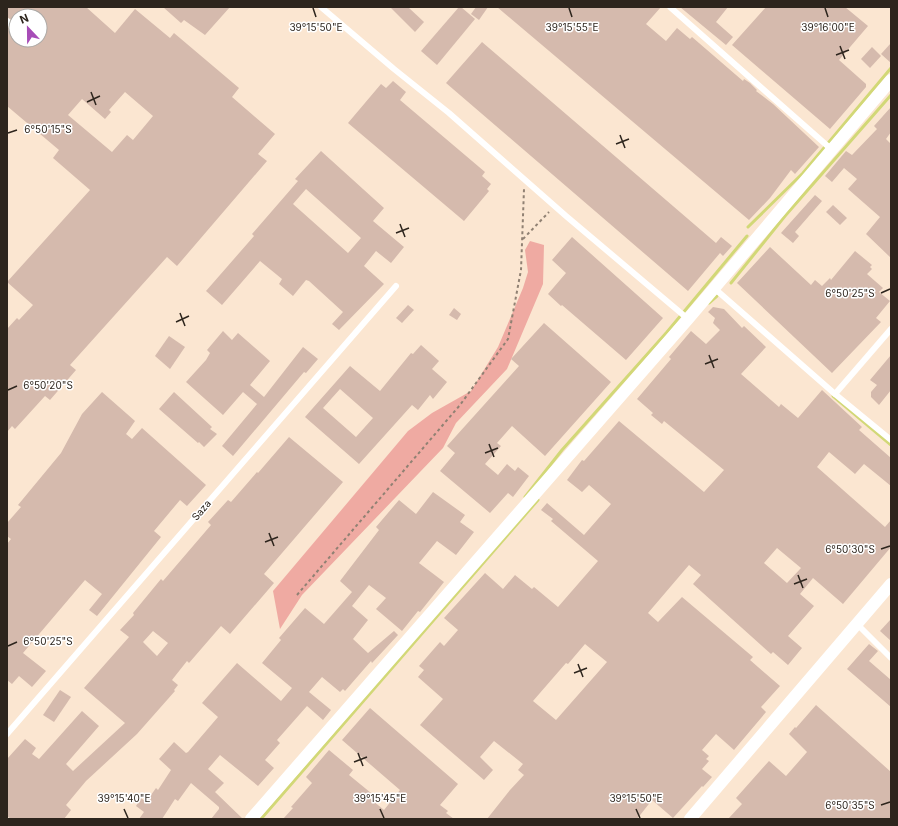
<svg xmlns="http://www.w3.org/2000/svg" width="898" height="826" font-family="Inter,sans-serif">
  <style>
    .green { fill: #efaaa2 }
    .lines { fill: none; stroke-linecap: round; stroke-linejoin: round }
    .stream { stroke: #d2d877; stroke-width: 3 }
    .building { fill: #d5baad; fill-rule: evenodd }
    .path { stroke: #908173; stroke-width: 2; stroke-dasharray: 3 3; stroke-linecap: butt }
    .service { stroke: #fff; stroke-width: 6 }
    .minor { stroke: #fff; stroke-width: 12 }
    .ticks { fill: none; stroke: #2d251d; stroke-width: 1.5 }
    .labels { text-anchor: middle; stroke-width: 3; stroke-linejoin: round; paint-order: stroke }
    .street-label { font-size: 10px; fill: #2d251d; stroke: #fff }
    .ticks-label { font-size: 10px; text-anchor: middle; fill: #2d251d; stroke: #fff; stroke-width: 3; stroke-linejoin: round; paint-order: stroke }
  </style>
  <rect width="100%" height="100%" fill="#fbe6d1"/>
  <!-- green -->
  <polygon class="green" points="530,241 544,245 543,284 507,369 456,423 443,448 302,595 280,629 273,591 408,431 432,413 471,391 498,347 523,288 528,272 525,250"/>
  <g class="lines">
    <!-- stream -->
    <g class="stream">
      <polyline points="748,227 803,173 891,68"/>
      <polyline points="731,283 785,216 891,95"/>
      <polyline points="709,303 717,296"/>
      <polyline points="833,396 891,445"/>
      <polyline points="525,497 562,450 667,332 747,236"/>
      <polyline points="261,819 538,500"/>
    </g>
  </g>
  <!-- building -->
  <g class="building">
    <path d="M7 7H86L115 33 135 9 170 38 174 33 239 88 232 97 275 134 258 154 267 161 177 266 167 257 70 365 76 370 50 400 45 396 15 429 12 426 7 432V329L17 318 19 320 33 305 7 282 90 190 53 158 59 150 7 106V27L16 33V40H40V16H16V23L7 17ZM125 92 153 116 133 140 127 135 112 152 68 115 82 99 105 119 111 112 109 110Z"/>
    <polygon points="163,7 230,7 205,35 184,20 181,23"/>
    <polygon points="390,7 408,7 424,22 415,32"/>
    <polygon points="459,7 461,7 475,19 437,65 421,51"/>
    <polygon points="476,7 488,7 479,20 471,14"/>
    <polygon points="497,7 661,7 646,24 666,41 677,28 690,39 692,37 743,81 744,79 750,83 757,90 756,91 773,104 819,147 795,174 791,170 770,198 749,220"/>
    <polygon points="680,7 728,7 716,22 733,37 726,45"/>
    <polygon points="766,7 845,7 868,26 839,60 866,84 866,87 830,129 732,45"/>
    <polygon points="482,42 716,243 721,237 732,246 723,256 720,253 688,291 446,83"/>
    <polygon points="891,43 891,63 881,54"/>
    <polygon points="872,47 881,56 870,68 861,59"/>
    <polygon points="393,81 406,92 400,100 485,172 482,176 491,184 487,189 489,191 464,221 348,123 381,84 386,88"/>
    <polygon points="891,107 891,132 886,139 891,144 891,258 866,234 880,217 848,189 857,179 844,168 832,182 825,176 846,151 852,155 877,129 874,126"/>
    <path d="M321 151 384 208 373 221 404 247 391 263 376 251 364 266 384 284 339 330 332 324 343 312 309 281 306 280 293 296 279 284 282 279 260 261 222 305 206 291 254 236 252 234 298 181 295 179ZM306 189 361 238 348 253 293 204Z"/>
    <polygon points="815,195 822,201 795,232 799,236 793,243 781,233"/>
    <polygon points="833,205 847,218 840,225 826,212"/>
    <polygon points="572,237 663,318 626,360 562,305 561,306 548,294 566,273 552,260"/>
    <polygon points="770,247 811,285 815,280 822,286 830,278 831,280 855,251 872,265 870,267 872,269 867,274 883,288 879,292 890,301 876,318 881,322 832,373 737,283"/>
    <polygon points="408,305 414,310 402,323 396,318"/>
    <path d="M713 307 724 309 742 328 744 326 766 347 741 374 779 407 781 404 798 418 822 390 862 427 859 430 891 458V486L864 464 855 474 829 452 817 467 885 527 891 520V547L843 604 813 578 800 594 814 606 788 636 802 648 788 665 773 652 771 654 693 584 701 575 689 565 648 613 658 622 682 597 753 657 750 660 780 686 761 707 766 712 734 750 716 734 702 750 709 756 706 759 709 761 702 769 712 777 703 787 702 786 673 818 652 800 637 819H487L510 790 524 775 518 770 523 764 494 741 480 757 493 770 484 780 420 725 443 699 418 677 424 670 419 666 440 642 444 646 458 630 444 618 485 573 503 589 515 575 532 589 534 587 558 607 598 561 551 521 553 519 541 510 547 503 584 535 611 504 589 485 582 492 567 480 582 460 584 461 619 421 704 492 724 470 664 421 662 424 651 415 653 413 637 399 671 359 669 357 691 331 706 344 720 330 713 323 715 318 708 312ZM777 548 801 568 787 583 764 563ZM585 644 607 662 556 720 533 701 566 663 568 664Z"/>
    <polygon points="454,308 461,314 457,320 449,315"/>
    <polygon points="544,323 611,382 545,456 512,426 497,443 501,446 485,464 498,475 507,464 515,471 518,467 529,476 513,497 508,493 490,513 440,471 455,453 447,446 519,366 511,359"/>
    <polygon points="223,331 232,340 238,333 270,361 250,385 264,397 303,347 318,359 306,373 304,372 233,456 222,446 257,404 243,392 223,415 186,382 206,360 210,353 207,350"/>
    <polygon points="169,336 185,347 170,369 155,356"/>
    <path d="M421 345 439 361 432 369 447 382 433 399 430 395 418 410 412 405 359 464 305 417 350 366 380 391 411 353 413 354ZM340 389 373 418 356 437 323 408Z"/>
    <polygon points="891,355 891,390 879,405 871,397 871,392 877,385 870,380"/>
    <polygon points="102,392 135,421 126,434 132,439 142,428 206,485 187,506 180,500 154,531 161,537 97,616 89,610 102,594 85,580 23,653 46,671 32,687 19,676 12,684 7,680 7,544 11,539 7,536 7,523 21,507 18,505 61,453 82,414"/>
    <polygon points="174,392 212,427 210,429 217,434 204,447 199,442 198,443 159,409"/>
    <path d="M289 437 343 482 264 574 274 583 230 634 221 626 189 663 187 661 172 680 178 685 174 690 175 691 137 734 86 781 66 805 71 810 64 819H11L7 816V759L25 739 36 748 32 754 39 759 82 711 99 726 66 764 73 771 125 723 84 688 129 637 120 630 134 615 133 613 161 579 163 581 211 525 208 522 228 500 231 502 257 472 258 473ZM153 631 168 643 157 656 143 642Z"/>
    <polygon points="433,492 465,515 460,522 474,532 456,555 437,541 419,563 444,582 420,612 418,611 402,631 376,609 386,598 369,585 352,606 368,620 353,639 368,653 394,631 398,635 372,663 371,661 345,691 343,689 340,692 322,677 309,692 331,710 323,720 307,706 277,740 280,743 265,760 274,768 258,786 220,755 208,769 224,783 215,792 243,819 211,819 219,809 219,807 191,783 178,801 175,799 162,819 139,819 144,812 136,806 141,798 146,802 156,788 158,790 171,770 159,759 174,742 186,753 188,752 218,717 202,703 237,663 281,701 292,688 262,663 281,640 279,638 305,608 324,624 352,592 340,581 379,530 376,527 399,500 416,514"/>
    <polygon points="891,619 891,641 880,631"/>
    <polygon points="869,644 878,651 869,661 891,680 891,707 847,669"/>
    <polygon points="60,690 71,697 54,722 43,715"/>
    <polygon points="816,705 891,772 891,819 728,819 742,804 736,798 769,761 786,776 807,752 789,734 795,727 796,728"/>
    <polygon points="370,708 458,784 440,805 448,811 446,813 454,819 283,819 293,808 291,807 312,783 306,777 329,750 353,770 349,775 371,793 367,796 384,810 400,790 342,740"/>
  </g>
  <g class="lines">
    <!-- path -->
    <g class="path">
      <polyline points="523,239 549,212"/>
      <polyline points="297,595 460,405 508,339 521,270 524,189"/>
    </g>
    <!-- service -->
    <g class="service">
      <polyline points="321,7 394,69 449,113 566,216 688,319"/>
      <polyline points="670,7 831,149"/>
      <polyline points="7,21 16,29"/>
      <polyline points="714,288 835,394 891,440"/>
      <polyline points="835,394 891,329"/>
      <polyline points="857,624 891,658"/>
      <polyline points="7,734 396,286"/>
    </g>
    <!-- minor -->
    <g class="minor">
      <polyline points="251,819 688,319 891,80"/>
      <polyline points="690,819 891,584"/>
    </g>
  </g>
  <!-- ticks -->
  <path class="ticks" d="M313 8 316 17M569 8 572 17M825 8 828 17M840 46 845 59M836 55 849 50M91 92 96 105M87 102 100 96M8 133 17 130M620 135 625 148M616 144 629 139M400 224 405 237M396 233 409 228M881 293 890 289M180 313 185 326M176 322 189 316M709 355 714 368M705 364 718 359M8 390 17 386M489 444 494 457M485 453 498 448M269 533 274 546M265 542 278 537M881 549 890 546M798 575 803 588M794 584 807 579M8 646 17 642M578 664 583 677M574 673 587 668M358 753 363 766M354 762 367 757M881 805 890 802M124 809 128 818M380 809 384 818M636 809 640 818"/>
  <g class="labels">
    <!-- street labels -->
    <g class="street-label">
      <text transform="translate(201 510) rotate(-49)" y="4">Saza</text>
    </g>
  </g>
  <g class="ticks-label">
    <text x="316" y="31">39°15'50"E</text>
    <text x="572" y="31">39°15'55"E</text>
    <text x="828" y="31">39°16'00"E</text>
    <text x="48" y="133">6°50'15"S</text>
    <text x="850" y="297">6°50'25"S</text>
    <text x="48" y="389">6°50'20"S</text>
    <text x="850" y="553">6°50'30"S</text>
    <text x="48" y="645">6°50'25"S</text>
    <text x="124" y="802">39°15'40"E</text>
    <text x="380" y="802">39°15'45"E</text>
    <text x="636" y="802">39°15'50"E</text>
    <text x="850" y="809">6°50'35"S</text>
  </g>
  <!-- border -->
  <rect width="898" height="826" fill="none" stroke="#2d251d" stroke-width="16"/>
  <!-- north arrow -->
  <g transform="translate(28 28) rotate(338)"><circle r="19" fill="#ffffff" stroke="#aba8a5"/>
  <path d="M0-3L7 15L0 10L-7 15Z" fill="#a74cb7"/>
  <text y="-6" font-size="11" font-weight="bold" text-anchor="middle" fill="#2d251d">N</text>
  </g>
</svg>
